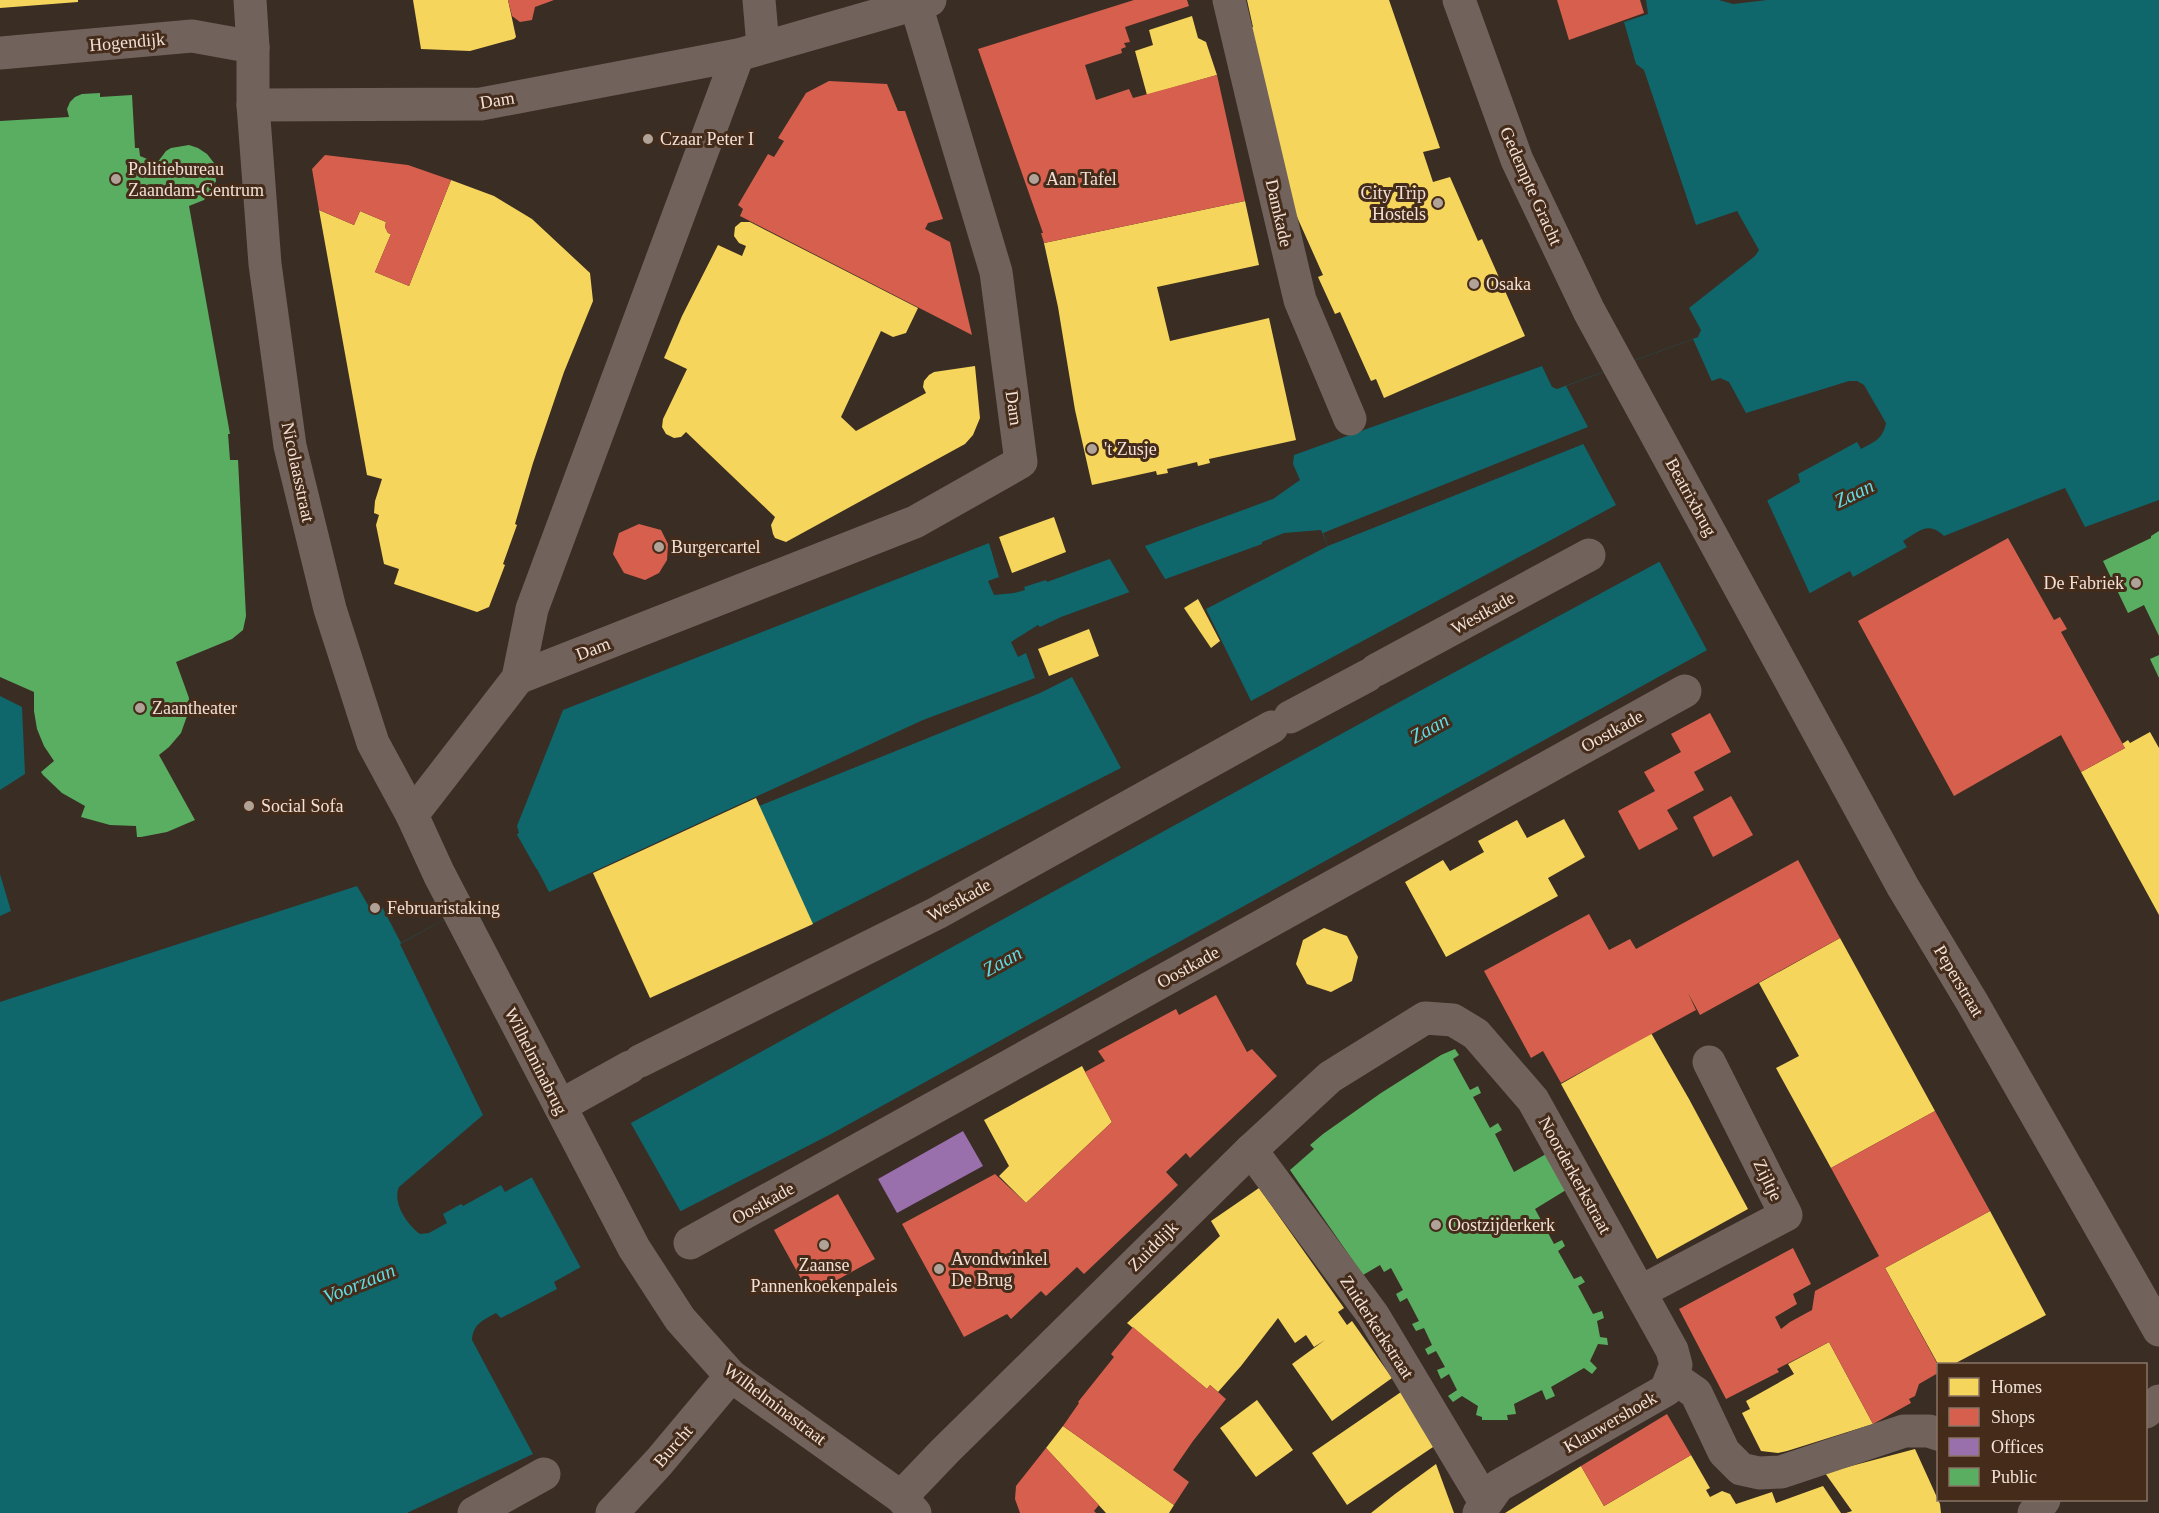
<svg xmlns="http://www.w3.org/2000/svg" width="2159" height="1513" font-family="'Times New Roman',serif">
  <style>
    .water { fill: #0f666b; fill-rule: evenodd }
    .pier { fill: #3a2d24 }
    .homes { fill: #f6d55c }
    .shops { fill: #d6604d }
    .offices { fill: #9970ab }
    .public { fill: #5aae61 }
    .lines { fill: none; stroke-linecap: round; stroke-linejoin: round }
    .minor { stroke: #71625b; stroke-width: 33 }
    .poi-dot { fill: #b1a298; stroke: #442b1a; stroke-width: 2 }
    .labels { text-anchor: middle; stroke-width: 6; stroke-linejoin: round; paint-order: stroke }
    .street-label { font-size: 18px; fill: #f1e1d6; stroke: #442b1a }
    .poi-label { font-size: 18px; fill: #f1e1d6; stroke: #442b1a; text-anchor: start }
    .water-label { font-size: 20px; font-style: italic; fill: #5fdbe3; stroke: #442b1a }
  </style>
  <rect width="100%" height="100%" fill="#3a2d24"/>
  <!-- water -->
  <g class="water">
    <path d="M1646 0H1719L1733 4 1767 0H2159V500L2085 527 2065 488 1944 536C1928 521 1920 531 1903 541L1907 547 1853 577 1850 571 833 1133 681 1211 554 1282 557 1289 501 1318 496 1313C483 1320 473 1324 472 1340L533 1454 407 1513H0V1002L357 886 368 905 374 910 382 908 519 833 517 826 563 710 989 543 999 577 988 581 994 595 1014 593 1025 590 1024 587 1046 580 1047 582 1273 499 1300 480 1293 464 1294 455 1542 366 1552 387 1557 389 1698 337 1701 330 1689 308 1755 256 1759 250 1737 211 1696 225 1644 70 1636 64 1624 22 1648 14ZM1720 378 1729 382 1746 413 1849 381H1857L1864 385 1886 423C1883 439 1874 442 1861 449L1857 442 1798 474 1800 482 1657 563 1416 693 505 1192 501 1185 463 1206 461 1204 443 1214 447 1223 429 1233 420 1234C407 1225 392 1202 399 1187L483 1115 400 944 537 869 549 892 923 720 1035 678 1026 653 1018 657 1011 642 1038 625 1040 627 1061 617 1262 544V542L1284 533 1321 530 1328 546 1206 609 1251 701 1616 505 1579 436 1581 430Z"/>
    <polygon points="1072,677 1121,768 808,926 754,808 1040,693"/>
    <polygon points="0,696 22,707 25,774 0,790"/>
    <polygon points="0,874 11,911 0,916"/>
  </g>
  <!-- pier -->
  <g class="pier">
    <polygon points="1693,339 1713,384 1587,430 1582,436 1586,443 1328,546 1323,533 1588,427 1566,386"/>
    <polygon points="1766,498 1811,596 1709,654 1658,559"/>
    <polygon points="1143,543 1167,582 1131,595 1108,556"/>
    <polygon points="516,833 537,870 401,943 381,905"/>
    <polygon points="629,1120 682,1214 582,1270 530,1174"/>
  </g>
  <!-- homes -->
  <g class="homes">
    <polygon points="0,0 78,0 78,2 0,8"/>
    <polygon points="413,0 508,0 516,37 514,39 470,51 421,49"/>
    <polygon points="1247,0 1389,0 1440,148 1423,152 1433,182 1450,177 1478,241 1482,239 1525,336 1384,398 1376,379 1371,381 1340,312 1335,314 1318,277 1323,275 1289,199 1248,28 1253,27"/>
    <polygon points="1192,16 1198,38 1206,42 1217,75 1147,95 1135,51 1153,45 1149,30"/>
    <polygon points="451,180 494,196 532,219 590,273 593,301 564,372 533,463 515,524 517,525 503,564 505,565 489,607 477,612 394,584 399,569 384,564 376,525 379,515 374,513 375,501 382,479 367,475 319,210 354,225 360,211 386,222 385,227 388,233 391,234 375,272 409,286"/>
    <polygon points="1245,201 1259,265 1157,287 1170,341 1269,318 1296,440 1209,459 1210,463 1198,466 1197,462 1167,469 1168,473 1157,475 1156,471 1092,485 1075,410 1058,307 1044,243"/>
    <polygon points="741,222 750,222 918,308 906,333 893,337 881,331 841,417 856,431 926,393 923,387 924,381 929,375 934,372 975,366 980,418 973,435 965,444 786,542 775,538 773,534 771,525 775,517 686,432 681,437 674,438 666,434 662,427 663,419 687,369 664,358 682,316 718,245 742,256 746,246 739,243 734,236 735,227"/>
    <polygon points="1054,517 1066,552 1012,573 999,537"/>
    <polygon points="1198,599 1220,641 1211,648 1184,608"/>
    <polygon points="1089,629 1099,656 1049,676 1038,649"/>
    <polygon points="2150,732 2159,748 2159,915 2081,772 2125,748 2122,744 2128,740 2130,743"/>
    <polygon points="756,798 813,924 650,998 593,873"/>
    <polygon points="1564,819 1585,857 1548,878 1558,896 1446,957 1405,882 1443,860 1450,871 1484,852 1478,841 1517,820 1527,838"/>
    <polygon points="1324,928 1347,936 1358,957 1352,981 1331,992 1307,984 1296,964 1303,940"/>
    <polygon points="1840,938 1935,1111 1831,1168 1776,1068 1799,1056 1759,983"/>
    <polygon points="1651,1033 1689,1099 1748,1209 1657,1259 1561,1084"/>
    <polygon points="1082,1066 1112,1122 1026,1203 999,1176 1009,1166 984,1120"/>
    <polygon points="1259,1188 1344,1308 1338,1312 1347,1325 1352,1321 1392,1378 1332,1421 1292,1364 1325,1340 1314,1347 1306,1335 1295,1343 1278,1318 1241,1366 1218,1392 1210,1385 1207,1389 1127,1323 1220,1236 1211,1221"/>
    <polygon points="1990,1211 2046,1315 1954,1364 1938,1364 1885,1268"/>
    <polygon points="1829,1342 1873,1424 1787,1451 1778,1453 1761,1451 1742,1413 1750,1409 1746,1401 1794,1374 1788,1364"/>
    <polygon points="1401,1392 1436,1445 1347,1505 1312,1453"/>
    <polygon points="1257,1400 1293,1450 1256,1477 1220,1428"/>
    <polygon points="1063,1426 1174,1505 1169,1513 1106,1513 1046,1448"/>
    <polygon points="1915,1449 1940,1504 1941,1513 1846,1513 1852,1511 1825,1473"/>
    <polygon points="1691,1455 1710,1488 1706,1490 1710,1497 1722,1491 1730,1494 1736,1504 1772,1492 1776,1503 1823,1486 1841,1513 1505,1513 1581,1466 1604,1506"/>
    <polygon points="1436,1464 1454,1513 1371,1513 1395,1494"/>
  </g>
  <!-- shops -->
  <g class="shops">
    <polygon points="508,0 554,0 535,7 532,20 520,22 512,16"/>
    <polygon points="1134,0 1187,0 1189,6 1125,27 1130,42 1124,43 1126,47 1121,49 1122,53 1085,65 1096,100 1129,89 1133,98 1217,75 1245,201 1044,243 1041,233 1043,233 978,49"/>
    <polygon points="1557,0 1640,0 1644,13 1569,40"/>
    <polygon points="829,81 887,84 898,111 905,111 943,219 928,223 925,229 950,242 972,335 740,216 743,209 738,205 768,154 774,157 784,141 778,138 806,93"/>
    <polygon points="325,155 408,165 451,180 409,286 375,272 391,234 388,233 385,227 386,222 360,211 354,225 319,210 312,169"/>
    <polygon points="639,524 661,530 668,544 667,560 659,573 645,580 624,573 613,554 619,533"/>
    <polygon points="2008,538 2054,620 2060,617 2067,629 2061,632 2125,748 2081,772 2061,735 1954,796 1858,621"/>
    <polygon points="1710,713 1731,752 1694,772 1704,790 1667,810 1678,829 1639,850 1618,811 1655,791 1644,772 1681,752 1671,734"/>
    <polygon points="1731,796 1753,835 1713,857 1693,817"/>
    <polygon points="1798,860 1840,938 1700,1015 1688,993 1696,1010 1561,1083 1543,1051 1531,1058 1484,971 1589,914 1609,950 1630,939 1636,949"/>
    <polygon points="1216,995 1247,1052 1252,1049 1277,1076 1190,1158 1186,1153 1166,1172 1178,1185 1084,1274 1077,1267 1046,1296 1041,1291 1011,1319 1007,1314 964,1337 902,1224 995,1174 1026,1203 1112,1122 1085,1072 1105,1061 1098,1051 1176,1009 1179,1015"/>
    <polygon points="1935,1111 1990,1211 1885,1268 1938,1365 1938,1373 1919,1384 1915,1396 1909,1399 1911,1403 1873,1424 1829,1342 1777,1369 1779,1372 1726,1399 1679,1309 1793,1248 1811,1284 1793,1294 1797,1304 1775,1317 1781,1329 1790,1322 1812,1310 1815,1291 1879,1256 1831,1168"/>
    <polygon points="838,1194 875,1259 810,1295 774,1230"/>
    <polygon points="1133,1327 1207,1389 1210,1385 1226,1399 1193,1441 1173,1470 1189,1482 1174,1505 1063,1426 1079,1403 1078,1402 1114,1357 1111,1354"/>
    <polygon points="1667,1414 1691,1455 1604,1506 1581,1466"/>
    <polygon points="1046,1448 1099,1505 1094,1511 1096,1513 1020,1513 1015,1499 1016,1486"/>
  </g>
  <!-- offices -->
  <polygon class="offices" points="963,1131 983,1166 897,1213 878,1179"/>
  <!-- public -->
  <g class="public">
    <polygon points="100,93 100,97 132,95 135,148 139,148 140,156 157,163 166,151 171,148 189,145 198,148 207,154 214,163 216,181 211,191 204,200 189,206 230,434 228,434 230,460 238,460 246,616 243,630 232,639 176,662 189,698 187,716 181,733 169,747 159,755 195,820 167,832 141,837 137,837 136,826 110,825 81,817 85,806 62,793 43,775 41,772 54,761 44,746 37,729 34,711 34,692 0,677 0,121 69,117 67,109 70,102 75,97 82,94"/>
    <polygon points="2159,531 2159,636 2144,605 2128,613 2103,561 2151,538 2151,536"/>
    <polygon points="2159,655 2159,678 2150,659"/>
    <polygon points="1455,1049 1459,1055 1453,1059 1470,1090 1478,1086 1481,1093 1473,1097 1490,1128 1498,1123 1502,1130 1495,1134 1514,1172 1546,1154 1566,1190 1535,1209 1554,1244 1562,1240 1565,1246 1558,1251 1574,1279 1581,1276 1585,1282 1578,1286 1593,1314 1602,1311 1604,1318 1597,1321 1600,1337 1607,1338 1608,1345 1598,1344 1590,1361 1597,1368 1592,1374 1584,1368 1551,1387 1555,1396 1546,1400 1542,1390 1514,1404 1516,1414 1507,1415 1508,1420 1482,1420 1482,1417 1476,1415 1478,1406 1462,1396 1453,1402 1448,1396 1457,1390 1449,1374 1441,1379 1437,1370 1445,1367 1436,1351 1428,1355 1425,1349 1432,1345 1424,1328 1416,1331 1412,1324 1419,1321 1407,1298 1400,1302 1396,1294 1403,1290 1391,1268 1384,1272 1380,1265 1363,1275 1290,1170 1314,1149 1310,1145 1323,1134 1381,1093 1441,1055"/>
  </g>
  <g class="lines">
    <!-- minor -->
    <g class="minor">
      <polyline points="250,0 253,47 253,105 265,264 290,446 330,609 373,743 412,815 439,874 634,1248 680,1319 731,1376 901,1497 915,1513"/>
      <polyline points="759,0 763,46"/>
      <polyline points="1229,0 1300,300 1350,419"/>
      <polyline points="1459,0 1517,160 1589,311 1903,887 1972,1002 2159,1330"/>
      <polyline points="0,53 192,36 253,47"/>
      <polyline points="253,105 481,104 738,55 930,0"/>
      <polyline points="1376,670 1589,555"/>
      <polyline points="518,678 915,522 1021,462 996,272 916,5"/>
      <polyline points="1290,717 1367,676"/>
      <polyline points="412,815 518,678 532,609 738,55"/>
      <polyline points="640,1061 937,913 1272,727"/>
      <polyline points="560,1106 630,1067"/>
      <polyline points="1251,1150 1373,1315 1485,1502"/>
      <polyline points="690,1243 1685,691"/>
      <polyline points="1640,1292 1786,1215 1709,1062"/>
      <polyline points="1673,1377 1696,1393 1724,1452 1741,1469 1759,1473 1781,1472 1904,1431 1929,1431 1938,1434"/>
      <polyline points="2146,1412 2159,1401"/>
      <polyline points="901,1497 945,1451 1251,1150 1330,1077 1425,1018 1453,1020 1476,1034 1533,1100 1672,1350 1676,1365 1666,1390 1498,1486 1479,1513"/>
      <polyline points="474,1513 544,1474"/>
      <polyline points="612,1513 659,1462 731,1376"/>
      <polyline points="2034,1513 2044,1500"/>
    </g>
  </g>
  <!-- markers -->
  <g class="poi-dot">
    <circle cx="648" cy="139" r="6"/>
    <circle cx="116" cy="179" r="6"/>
    <circle cx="1034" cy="179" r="6"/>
    <circle cx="1438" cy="203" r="6"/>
    <circle cx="1474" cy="284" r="6"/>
    <circle cx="1092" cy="449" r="6"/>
    <circle cx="659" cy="547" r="6"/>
    <circle cx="2136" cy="583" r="6"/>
    <circle cx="140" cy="708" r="6"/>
    <circle cx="249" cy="806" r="6"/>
    <circle cx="375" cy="908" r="6"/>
    <circle cx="1436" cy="1225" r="6"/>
    <circle cx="824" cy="1245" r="6"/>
    <circle cx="939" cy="1269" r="6"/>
  </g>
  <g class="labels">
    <!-- street labels -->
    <g class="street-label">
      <text transform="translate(127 42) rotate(-5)" y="6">Hogendijk</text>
      <text transform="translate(497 100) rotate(-9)" y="6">Dam</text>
      <text transform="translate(1531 186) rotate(66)" y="6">Gedempte Gracht</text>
      <text transform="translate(1279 213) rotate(77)" y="6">Damkade</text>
      <text transform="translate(1014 408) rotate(82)" y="6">Dam</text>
      <text transform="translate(298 472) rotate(78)" y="6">Nicolaasstraat</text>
      <text transform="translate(1691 497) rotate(61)" y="6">Beatrixbrug</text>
      <text transform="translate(1483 613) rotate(-29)" y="6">Westkade</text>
      <text transform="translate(593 649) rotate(-21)" y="6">Dam</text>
      <text transform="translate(1612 731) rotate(-29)" y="6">Oostkade</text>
      <text transform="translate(959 900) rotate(-29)" y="6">Westkade</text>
      <text transform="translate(1188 967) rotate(-29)" y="6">Oostkade</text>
      <text transform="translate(1959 981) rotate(59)" y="6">Peperstraat</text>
      <text transform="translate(536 1061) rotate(63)" y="6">Wilhelminabrug</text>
      <text transform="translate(1575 1175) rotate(61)" y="6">Noorderkerkstraat</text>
      <text transform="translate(1768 1180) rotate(64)" y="6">Zijltje</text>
      <text transform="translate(763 1203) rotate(-29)" y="6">Oostkade</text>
      <text transform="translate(1153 1246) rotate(-45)" y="6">Zuiddijk</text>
      <text transform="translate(1377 1327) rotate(57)" y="6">Zuiderkerkstraat</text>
      <text transform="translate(775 1404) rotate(37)" y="6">Wilhelminastraat</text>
      <text transform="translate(1610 1422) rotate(-30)" y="6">Klauwershoek</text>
      <text transform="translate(673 1446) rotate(-49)" y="6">Burcht</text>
    </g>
    <!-- poi labels -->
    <g class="poi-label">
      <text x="660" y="145">Czaar Peter I</text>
      <text x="128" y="175">Politiebureau<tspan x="128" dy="21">Zaandam-Centrum</tspan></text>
      <text x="1046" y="185">Aan Tafel</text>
      <text x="1426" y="199" text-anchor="end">City Trip<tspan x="1426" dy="21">Hostels</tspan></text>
      <text x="1486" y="290">Osaka</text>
      <text x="1104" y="455">'t Zusje</text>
      <text x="671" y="553">Burgercartel</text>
      <text x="2124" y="589" text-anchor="end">De Fabriek</text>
      <text x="152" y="714">Zaantheater</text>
      <text x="261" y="812">Social Sofa</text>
      <text x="387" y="914">Februaristaking</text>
      <text x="1448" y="1231">Oostzijderkerk</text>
      <text x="951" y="1265">Avondwinkel<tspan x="951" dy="21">De Brug</tspan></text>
      <text x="824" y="1271" text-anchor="middle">Zaanse<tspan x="824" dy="21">Pannenkoekenpaleis</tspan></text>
    </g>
    <!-- water labels -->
    <g class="water-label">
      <text transform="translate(1854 493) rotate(-26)" y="7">Zaan</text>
      <text transform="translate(1429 728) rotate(-29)" y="7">Zaan</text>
      <text transform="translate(1002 961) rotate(-29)" y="7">Zaan</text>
      <text transform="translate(359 1283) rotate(-22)" y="7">Voorzaan</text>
    </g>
  </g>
  <!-- legend -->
  <rect x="1937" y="1363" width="210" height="138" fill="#442b1a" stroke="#897465" stroke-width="1.5"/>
  <rect x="1949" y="1378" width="30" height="18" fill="#f6d55c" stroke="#897465" stroke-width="1.5"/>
  <text x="1991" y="1393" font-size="18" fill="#f1e1d6">Homes</text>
  <rect x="1949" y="1408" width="30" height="18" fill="#d6604d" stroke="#897465" stroke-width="1.5"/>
  <text x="1991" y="1423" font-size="18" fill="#f1e1d6">Shops</text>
  <rect x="1949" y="1438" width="30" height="18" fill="#9970ab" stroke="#897465" stroke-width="1.5"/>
  <text x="1991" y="1453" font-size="18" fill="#f1e1d6">Offices</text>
  <rect x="1949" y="1468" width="30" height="18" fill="#5aae61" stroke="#897465" stroke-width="1.5"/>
  <text x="1991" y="1483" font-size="18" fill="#f1e1d6">Public</text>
</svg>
